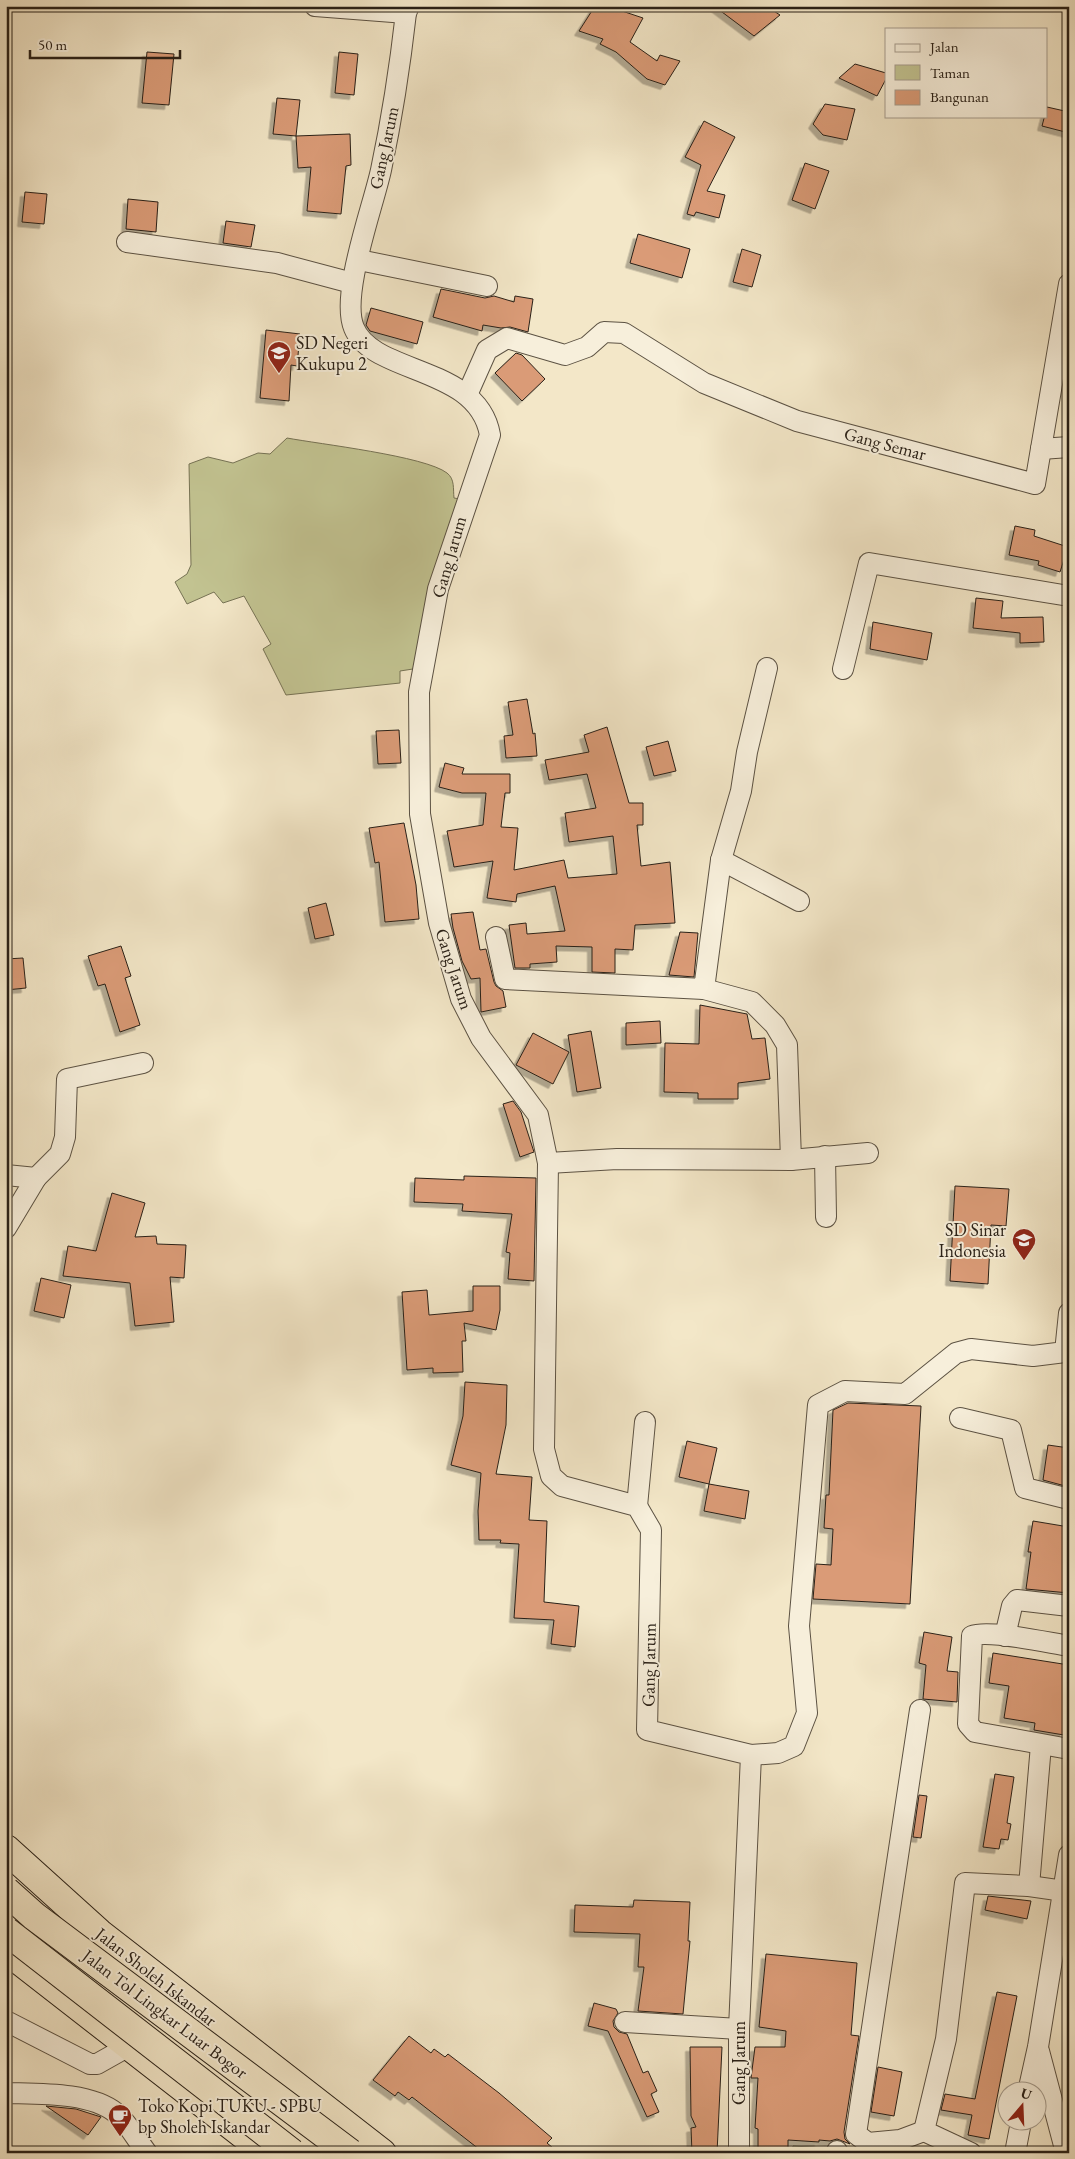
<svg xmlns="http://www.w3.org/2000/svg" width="1075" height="2159" font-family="'EB Garamond',serif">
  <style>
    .green { fill: #c2c391; stroke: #767254 }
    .building { fill: #da9b77; stroke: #292017; filter: url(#shadow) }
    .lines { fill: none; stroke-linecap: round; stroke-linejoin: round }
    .minor-casing { stroke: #5c5243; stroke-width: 22 }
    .highway-casing { stroke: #292017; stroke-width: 30 }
    .minor { stroke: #f7efdb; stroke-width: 20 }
    .highway { stroke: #f3e7c8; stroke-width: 28 }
    .highway-bridge-casing { stroke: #292017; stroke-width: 30; stroke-linecap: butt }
    .highway-bridge { stroke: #f3e7c8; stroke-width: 28 }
    .labels { text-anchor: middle; stroke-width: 4; stroke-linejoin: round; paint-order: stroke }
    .street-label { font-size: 18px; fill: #292017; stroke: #f7efdb }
    .poi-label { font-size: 18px; fill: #292017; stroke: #f7efdb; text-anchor: start }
  </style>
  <defs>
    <filter id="shadow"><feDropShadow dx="-4.5" dy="4.5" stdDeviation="0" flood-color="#0004"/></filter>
  </defs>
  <rect width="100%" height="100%" fill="#f3e7c8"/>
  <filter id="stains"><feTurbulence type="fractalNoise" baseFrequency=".004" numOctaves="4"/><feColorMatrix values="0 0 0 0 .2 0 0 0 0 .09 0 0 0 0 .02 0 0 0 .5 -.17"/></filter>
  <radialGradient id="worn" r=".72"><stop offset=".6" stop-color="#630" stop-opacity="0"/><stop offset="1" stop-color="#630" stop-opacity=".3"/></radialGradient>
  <!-- green -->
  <g class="green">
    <path d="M287 438C319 444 425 456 447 473 455 479 453 489 454 498L466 500 413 669 400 671V683L286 695 263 649 271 644 244 596 223 603 214 592 187 604 175 582 187 574 191 565 189 464 208 457 233 463 258 453 270 454Z"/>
    <polygon points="793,2146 826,2148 826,2153 792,2153"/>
  </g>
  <!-- building -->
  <g class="building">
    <polygon points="595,6 607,6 643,18 630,42 657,61 660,55 680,61 665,85 647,79 616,52 600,44 603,39 579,31"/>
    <polygon points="714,6 766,6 780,15 754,36"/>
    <polygon points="147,52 174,54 169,105 142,103"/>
    <polygon points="339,52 358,54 354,95 335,93"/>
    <polygon points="855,64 886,73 886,79 877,96 839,78"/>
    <polygon points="277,98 300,100 296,136 273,134"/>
    <polygon points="825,104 855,109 847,140 823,135 813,124"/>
    <polygon points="1047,107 1069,112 1069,133 1042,126"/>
    <polygon points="704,121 735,137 707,191 725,195 719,218 696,212 694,216 687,214 701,165 685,157"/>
    <polygon points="350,134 351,165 346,166 341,214 307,211 311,167 298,168 296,136"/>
    <polygon points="805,163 829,171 815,209 792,200"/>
    <polygon points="25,192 47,194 44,224 22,222"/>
    <polygon points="128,199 158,202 156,232 126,229"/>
    <polygon points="226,221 255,225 251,247 223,243"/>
    <polygon points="638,234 690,249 682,278 630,263"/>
    <polygon points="742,249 761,255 752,287 733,282"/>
    <polygon points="441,289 485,298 494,296 514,302 515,296 533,299 528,332 510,327 501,328 483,325 482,331 433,317"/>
    <polygon points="371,308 423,322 417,344 370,331 366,325"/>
    <polygon points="266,330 300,334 297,366 291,365 289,401 260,398"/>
    <polygon points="516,353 522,355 545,379 522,401 495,373"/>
    <polygon points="1015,526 1035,530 1034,536 1068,547 1060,572 1038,565 1039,561 1009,555"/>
    <polygon points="976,598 1003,601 1001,618 1043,617 1044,642 1020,643 1020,633 973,628"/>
    <polygon points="873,622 932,633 927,660 870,649"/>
    <polygon points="527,699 533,734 535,733 537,756 506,758 504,736 513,735 508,702"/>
    <polygon points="607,727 629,803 643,803 643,825 637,825 641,866 670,862 675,923 635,925 633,950 615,949 615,973 592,972 592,947 556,946 557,962 530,964 530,968 515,968 509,925 526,923 527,934 565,931 555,886 517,894 516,902 487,898 493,861 454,867 447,831 483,825 486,793 462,793 439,787 445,763 464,768 462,774 510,774 510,793 505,793 501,827 518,828 514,870 564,860 568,878 617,874 613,836 569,842 565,813 596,808 587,774 549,780 545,760 589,752 584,735"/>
    <polygon points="399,730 401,763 378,764 376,731"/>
    <polygon points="668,741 676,771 654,776 646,747"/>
    <polygon points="404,823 416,885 419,919 385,922 379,862 375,863 369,828"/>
    <polygon points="326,903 334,935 315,939 308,908"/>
    <polygon points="473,912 480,950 486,949 494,982 496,986 503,991 506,1007 481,1012 480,978 471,979 462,961 453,928 451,914"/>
    <polygon points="680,932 698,933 694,977 669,975"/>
    <polygon points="121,946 131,976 125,978 140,1025 120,1032 105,984 98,986 88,956"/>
    <polygon points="23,958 26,988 6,990 6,959"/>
    <polygon points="700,1005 747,1014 752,1039 765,1038 770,1079 738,1083 738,1099 698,1099 698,1093 664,1092 665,1043 699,1044"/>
    <polygon points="660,1021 661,1043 626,1045 626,1023"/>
    <polygon points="591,1031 601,1088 577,1092 568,1035"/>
    <polygon points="533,1033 569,1052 553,1084 516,1065"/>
    <polygon points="513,1101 521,1112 534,1152 520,1157 503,1104"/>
    <polygon points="464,1176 536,1178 534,1281 508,1279 510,1253 506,1252 512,1214 462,1211 463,1204 414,1202 415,1178 464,1180"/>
    <polygon points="955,1186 1009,1189 1006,1226 991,1225 988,1284 950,1281"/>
    <polygon points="112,1193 145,1203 135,1237 156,1236 157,1244 186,1245 184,1278 170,1277 174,1322 135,1326 130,1283 63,1276 68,1246 96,1251"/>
    <polygon points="41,1278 71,1285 64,1318 34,1311"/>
    <polygon points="473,1286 500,1286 500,1310 496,1330 464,1323 466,1341 462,1341 463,1372 433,1373 433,1368 407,1370 402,1292 427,1290 429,1315 473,1311"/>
    <polygon points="465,1382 507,1385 506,1425 496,1474 532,1477 529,1520 547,1521 544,1602 579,1606 575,1647 551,1644 554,1620 514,1618 519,1544 500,1543 501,1540 479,1540 478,1511 481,1473 451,1465 463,1416"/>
    <polygon points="848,1403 921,1406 910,1604 813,1599 816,1564 831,1565 833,1529 824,1528 826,1495 829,1495 833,1410"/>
    <polygon points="687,1441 717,1448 709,1484 679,1477"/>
    <polygon points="1048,1445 1069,1448 1069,1487 1043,1480"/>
    <polygon points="709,1484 749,1491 745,1519 704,1511"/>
    <polygon points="1033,1521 1069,1527 1069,1593 1026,1589 1031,1552 1028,1552"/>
    <polygon points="924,1632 952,1637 947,1671 958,1672 957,1702 923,1699 926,1665 919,1663"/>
    <polygon points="993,1653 1069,1665 1069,1699 1064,1735 1034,1730 1035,1723 1004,1718 1009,1686 989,1683"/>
    <polygon points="995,1774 1014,1777 1007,1823 1011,1824 1008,1840 1001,1839 999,1849 983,1847"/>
    <polygon points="919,1795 927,1796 921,1838 913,1837"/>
    <polygon points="988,1896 1031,1901 1027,1919 985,1910"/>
    <polygon points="634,1900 690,1902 688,1941 690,1941 683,2014 638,2011 644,1967 638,1967 640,1934 574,1932 575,1905 633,1907"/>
    <polygon points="766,1954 857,1963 851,2035 859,2036 844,2132 845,2139 850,2144 837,2139 830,2141 819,2140 819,2142 788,2140 788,2153 758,2153 758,2129 755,2128 758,2078 751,2078 755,2047 785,2047 786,2031 759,2027"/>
    <polygon points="997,1992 1017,1996 989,2139 968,2135 972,2115 941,2110 945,2094 975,2099"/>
    <polygon points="594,2003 616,2009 618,2013 613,2021 614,2027 619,2032 627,2034 643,2073 648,2071 657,2091 651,2094 659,2112 647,2117 608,2031 588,2026"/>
    <polygon points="409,2036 431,2053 434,2049 445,2057 448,2054 499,2093 552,2138 547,2143 559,2153 484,2153 412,2097 409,2100 398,2092 395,2096 373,2080"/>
    <polygon points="690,2047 722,2047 717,2153 692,2153 691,2128 696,2127 691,2116"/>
    <polygon points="878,2067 902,2072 894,2116 871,2112"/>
    <polygon points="46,2106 76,2109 101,2117 88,2135"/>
  </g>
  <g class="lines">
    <!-- minor casing -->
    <g class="minor-casing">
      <g id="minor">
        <polyline points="315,6 406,13"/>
        <path d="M409 6 406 13C400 66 392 118 381 170 373 207 340 295 354 328 373 375 478 365 490 435L438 589 419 692 420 814 439 923 461 999 481 1038 538 1115 548 1163 544 1449 551 1476 562 1486 637 1506 651 1530 647 1730 751 1755 739 2029V2153"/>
        <polyline points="127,242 277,263 352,283"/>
        <polyline points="359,260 487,286"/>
        <polyline points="467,395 487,350 507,338 565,355 587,347 604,332 624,333 704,383 797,421 1035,484 1069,284"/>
        <polyline points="1041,449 1069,447"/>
        <polyline points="843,669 869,563 1069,596"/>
        <polyline points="721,860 799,901"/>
        <polyline points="496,937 505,979 704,989 721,860 741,791 747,752 767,668"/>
        <polyline points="704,989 752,1002 775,1025 787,1045 791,1160"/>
        <polyline points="825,1156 826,1217"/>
        <polyline points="548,1163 617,1159 791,1160 868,1153"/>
        <polyline points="6,1175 36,1178 60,1154 65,1137 67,1079 143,1063"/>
        <polyline points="6,1228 36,1178"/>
        <polyline points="960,1418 1011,1430 1025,1488 1069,1499"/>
        <polyline points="637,1506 645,1422"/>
        <polyline points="1005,1636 1012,1606 1017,1600 1069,1606"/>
        <path d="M1069 1646C1049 1643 988 1629 972 1636L968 1724 975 1732 1069 1749"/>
        <polyline points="920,1710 856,2134 868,2143 900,2140 924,2131"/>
        <polyline points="751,1755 778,1753 794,1746 807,1713 799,1626 818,1405 845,1391 905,1394 956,1353 971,1349 1033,1356 1065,1352 1069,1313"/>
        <polyline points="1029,1886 1064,1891"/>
        <polyline points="6,2021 90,2064 97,2064 129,2046"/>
        <polyline points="625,2022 739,2029"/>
        <polyline points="1039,2051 1066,2153"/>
        <polyline points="1028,2092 1038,2047 1069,1855"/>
        <path d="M6 2093C39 2094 90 2092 116 2113 128 2123 137 2140 147 2153"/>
        <polyline points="837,2151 837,2153"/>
        <polyline points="971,2153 924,2131 946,2039 965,1883 1029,1886 1041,1745"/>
        <polyline points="1015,2153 1021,2122"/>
      </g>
    </g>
    <!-- highway casing -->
    <g class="highway-casing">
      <g id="highway">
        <polyline points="6,1849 99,1933 382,2153"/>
        <polyline points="6,1950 267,2153"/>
      </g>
    </g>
    <!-- minor -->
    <use href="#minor" class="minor"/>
    <!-- highway -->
    <use href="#highway" class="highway"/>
    <!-- highway-bridge casing -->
    <g class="highway-bridge-casing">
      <g id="highway-bridge">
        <polyline points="6,1891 34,1916 350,2153"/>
        <polyline points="6,1931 292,2153"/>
      </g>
    </g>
    <!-- highway-bridge -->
    <use href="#highway-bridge" class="highway-bridge"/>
  </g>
  <!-- icons -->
  <defs>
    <g id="school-pin" transform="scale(1.25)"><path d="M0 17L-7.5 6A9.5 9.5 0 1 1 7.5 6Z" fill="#8f2418" stroke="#f7efdb"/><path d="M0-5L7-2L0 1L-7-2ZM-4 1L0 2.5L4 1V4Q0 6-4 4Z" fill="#fff"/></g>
    <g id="cafe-pin" transform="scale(1.25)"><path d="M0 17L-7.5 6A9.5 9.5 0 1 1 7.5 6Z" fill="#8f2418" stroke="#f7efdb"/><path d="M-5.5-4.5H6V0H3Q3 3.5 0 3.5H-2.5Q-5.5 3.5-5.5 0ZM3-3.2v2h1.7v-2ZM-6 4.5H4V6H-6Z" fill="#fff"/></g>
  </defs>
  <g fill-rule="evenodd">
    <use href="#school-pin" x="279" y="353"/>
    <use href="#school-pin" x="1024" y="1240"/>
    <use href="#cafe-pin" x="120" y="2116"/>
  </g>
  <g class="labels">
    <!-- street labels -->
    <g class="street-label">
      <text transform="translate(384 148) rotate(-78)" y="6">Gang Jarum</text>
      <text transform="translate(885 444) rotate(15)" y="6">Gang Semar</text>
      <text transform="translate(449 557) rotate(-74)" y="6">Gang Jarum</text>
      <text transform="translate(454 969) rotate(72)" y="6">Gang Jarum</text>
      <text transform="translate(649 1665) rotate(-89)" y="6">Gang Jarum</text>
      <text transform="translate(156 1977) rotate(38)" y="6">Jalan Sholeh Iskandar</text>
      <text transform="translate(165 2014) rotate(37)" y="6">Jalan Tol Lingkar Luar Bogor</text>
      <text transform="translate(739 2063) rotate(-90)" y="6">Gang Jarum</text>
    </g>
    <!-- poi labels -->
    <g class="poi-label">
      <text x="296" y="349">SD Negeri<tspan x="296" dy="21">Kukupu 2</tspan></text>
      <text x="1006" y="1236" text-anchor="end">SD Sinar<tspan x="1006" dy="21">Indonesia</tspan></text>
      <text x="138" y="2112">Toko Kopi TUKU - SPBU<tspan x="138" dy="21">bp Sholeh Iskandar</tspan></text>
    </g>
  </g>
  <!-- margin -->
  <rect width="1075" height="2159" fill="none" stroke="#f3e7c8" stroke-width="25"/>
  <rect x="8" y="8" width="1060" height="2144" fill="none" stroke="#292017" stroke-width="2.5"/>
  <rect x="12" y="12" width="1050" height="2134" fill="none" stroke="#292017"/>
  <!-- legend -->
  <rect x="885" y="28" width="162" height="90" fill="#f7efdb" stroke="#a59c8d"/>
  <rect x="895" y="44" width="25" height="8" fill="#f7efdb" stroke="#a59c8d"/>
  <text x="930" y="52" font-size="15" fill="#292017">Jalan</text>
  <rect x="895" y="65" width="25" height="15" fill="#c2c391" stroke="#a59c8d"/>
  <text x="930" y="78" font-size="15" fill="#292017">Taman</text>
  <rect x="895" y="90" width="25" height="15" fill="#da9b77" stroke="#a59c8d"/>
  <text x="930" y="102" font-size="15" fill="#292017">Bangunan</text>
  <!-- north arrow -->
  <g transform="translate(1022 2106) rotate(19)"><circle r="24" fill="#f7efdb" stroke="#a59c8d"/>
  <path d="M0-4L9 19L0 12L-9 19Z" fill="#8f2418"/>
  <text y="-8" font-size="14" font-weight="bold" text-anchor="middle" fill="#292017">U</text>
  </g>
  <!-- scale -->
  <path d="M30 50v8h150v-8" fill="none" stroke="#292017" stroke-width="2.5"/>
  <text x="38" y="50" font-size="15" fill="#292017" stroke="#f7efdb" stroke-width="4" paint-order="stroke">50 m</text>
  <rect width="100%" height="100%" filter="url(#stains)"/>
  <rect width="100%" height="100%" fill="url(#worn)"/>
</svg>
